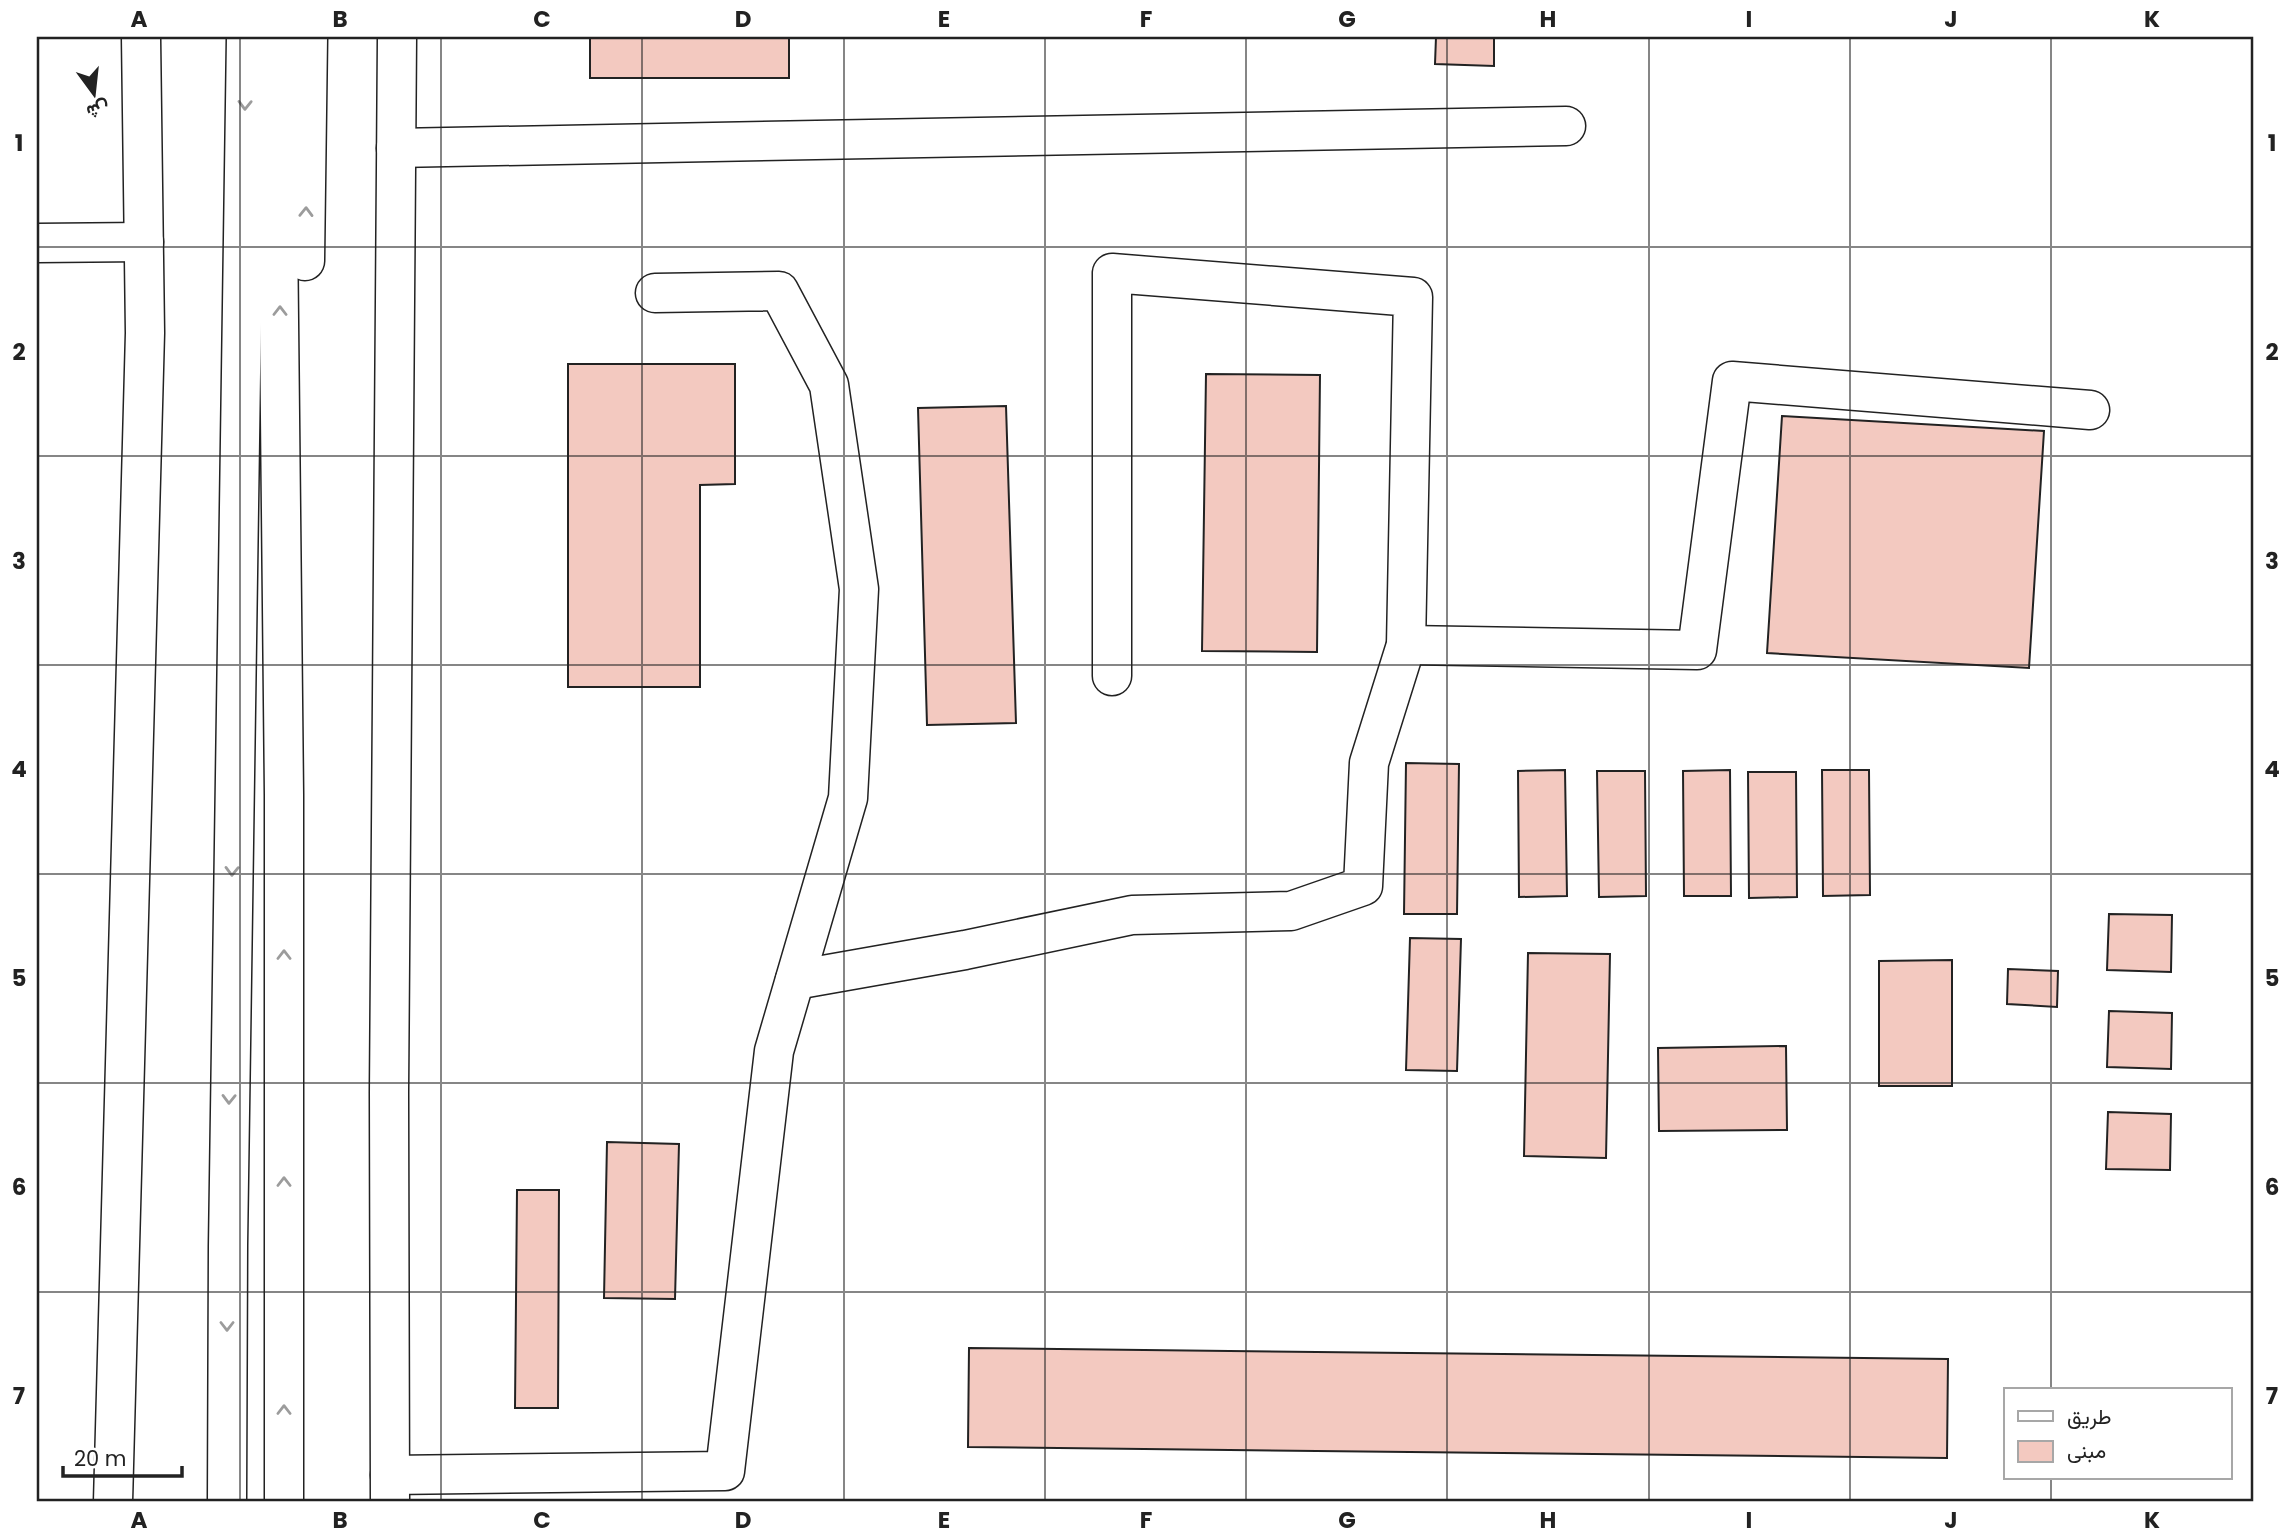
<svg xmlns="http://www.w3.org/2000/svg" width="2291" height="1539" font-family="Poppins,Vazirmatn,sans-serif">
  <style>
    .building { fill: #f3c9c0; stroke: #222; stroke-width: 2 }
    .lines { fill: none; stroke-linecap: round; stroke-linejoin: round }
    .minor-casing { stroke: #222; stroke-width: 41 }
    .major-casing { stroke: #222; stroke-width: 41 }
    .minor { stroke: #fff; stroke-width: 38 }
    .major { stroke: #fff; stroke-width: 38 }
    .oneway { stroke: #9c9c9c }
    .grid { fill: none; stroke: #222; stroke-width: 2; stroke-opacity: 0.55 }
    .neatline { fill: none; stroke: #222; stroke-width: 2.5 }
    .grid-label { font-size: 23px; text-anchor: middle; font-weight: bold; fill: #222 }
  </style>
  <rect width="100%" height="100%" fill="#fff"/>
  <!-- building -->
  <g class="building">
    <rect x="590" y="37" width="199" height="41"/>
    <polygon points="1436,37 1494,37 1494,66 1435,64"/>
    <polygon points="568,364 735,364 735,484 700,485 700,687 568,687"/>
    <polygon points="1206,374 1320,375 1317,652 1202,651"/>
    <polygon points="1006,406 1016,723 927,725 918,408"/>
    <polygon points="1782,416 2044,431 2029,668 1767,653"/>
    <polygon points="1406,763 1459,764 1457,914 1404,914"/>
    <polygon points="1565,770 1567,896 1519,897 1518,771"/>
    <polygon points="1730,770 1731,896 1684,896 1683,771"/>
    <polygon points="1822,770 1869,770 1870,895 1823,896"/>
    <polygon points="1597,771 1645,771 1646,896 1599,897"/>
    <polygon points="1748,772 1796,772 1797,897 1749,898"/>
    <polygon points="2109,914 2172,915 2171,972 2107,970"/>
    <polygon points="1410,938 1461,939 1457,1071 1406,1070"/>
    <polygon points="1528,953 1610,954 1606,1158 1524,1156"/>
    <polygon points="1952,960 1952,1086 1879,1086 1879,961"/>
    <polygon points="2008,969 2058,971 2057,1007 2007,1004"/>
    <polygon points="2109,1011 2172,1013 2171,1069 2107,1067"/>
    <polygon points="1786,1046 1787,1130 1659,1131 1658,1048"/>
    <polygon points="2108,1112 2171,1114 2170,1170 2106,1169"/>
    <polygon points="607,1142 679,1144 675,1299 604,1298"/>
    <polygon points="517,1190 559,1190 558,1408 515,1408"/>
    <polygon points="969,1348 1948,1359 1947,1458 968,1447"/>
  </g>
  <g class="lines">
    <!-- minor casing -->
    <g class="minor-casing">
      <g id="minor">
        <polyline points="396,148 1566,126"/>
        <polyline points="37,243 144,242"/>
        <polyline points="1406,645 1697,650 1732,381 2090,410"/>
        <polyline points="795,980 965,950 1132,915 1291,911 1363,886 1369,763 1406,645 1413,297 1112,273 1112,676"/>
        <polyline points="390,1475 725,1471 774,1051 848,798 859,589 829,385 779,291 655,293"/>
        <polyline points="113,1502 145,333 141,37"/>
      </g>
    </g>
    <!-- major casing -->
    <g class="major-casing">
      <g id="major">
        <polyline points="276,37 284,795 284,1502"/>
        <polyline points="305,261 308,37"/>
        <polyline points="227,1502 228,1246 246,37"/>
        <polyline points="390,1502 389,1093 397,37"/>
      </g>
    </g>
    <!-- minor -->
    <use href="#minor" class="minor"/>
    <!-- major -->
    <use href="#major" class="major"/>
  </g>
  <!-- one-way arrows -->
  <defs><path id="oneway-chevron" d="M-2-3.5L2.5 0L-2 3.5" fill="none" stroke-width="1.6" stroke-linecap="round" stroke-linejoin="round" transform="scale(1.75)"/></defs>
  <g class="oneway">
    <use href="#oneway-chevron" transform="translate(245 105) rotate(91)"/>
    <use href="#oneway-chevron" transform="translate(306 212) rotate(-89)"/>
    <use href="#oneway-chevron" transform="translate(280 311) rotate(-90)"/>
    <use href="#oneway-chevron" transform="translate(232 871) rotate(91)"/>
    <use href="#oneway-chevron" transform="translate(284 955) rotate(-90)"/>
    <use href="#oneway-chevron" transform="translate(229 1099) rotate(91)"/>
    <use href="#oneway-chevron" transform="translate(284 1182) rotate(-90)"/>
    <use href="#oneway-chevron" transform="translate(227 1326) rotate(90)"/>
    <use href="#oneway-chevron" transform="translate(284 1410) rotate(-90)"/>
  </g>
  <!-- grid -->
  <path class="grid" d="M240 37V1502M441 37V1502M642 37V1502M844 37V1502M1045 37V1502M1246 37V1502M1447 37V1502M1649 37V1502M1850 37V1502M2051 37V1390M37 247H2254M37 456H2254M37 665H2254M37 874H2254M37 1083H2254M37 1292H2254M2051 1478V1502"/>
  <!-- border -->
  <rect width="2291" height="1539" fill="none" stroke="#ffffff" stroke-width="77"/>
  <!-- legend -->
  <rect x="2004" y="1388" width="228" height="91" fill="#ffffff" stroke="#a7a7a7" stroke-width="2"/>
  <rect x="2018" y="1411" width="35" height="10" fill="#ffffff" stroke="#a7a7a7" stroke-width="2"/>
  <text x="2067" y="1424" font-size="21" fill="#222222">طريق</text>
  <rect x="2018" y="1441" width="35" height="21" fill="#f3c9c0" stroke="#a7a7a7" stroke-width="2"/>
  <text x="2067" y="1458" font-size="21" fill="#222222">مبنى</text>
  <!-- north arrow -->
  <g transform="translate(94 94) rotate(165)" stroke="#ffffff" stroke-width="5" paint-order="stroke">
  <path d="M0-5L12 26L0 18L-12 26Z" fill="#222222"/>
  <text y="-10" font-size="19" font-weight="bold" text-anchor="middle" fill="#222222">ش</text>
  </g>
  <!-- scale -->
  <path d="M63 1466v10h119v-10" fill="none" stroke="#222222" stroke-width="3.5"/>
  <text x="74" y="1466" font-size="21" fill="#222222" stroke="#ffffff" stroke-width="5" paint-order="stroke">20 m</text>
  <rect x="38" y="38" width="2214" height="1462" class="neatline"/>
  <g class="grid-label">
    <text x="139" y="27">A</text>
    <text x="340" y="27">B</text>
    <text x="542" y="27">C</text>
    <text x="743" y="27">D</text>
    <text x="944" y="27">E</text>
    <text x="1146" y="27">F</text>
    <text x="1347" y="27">G</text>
    <text x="1548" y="27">H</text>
    <text x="1749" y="27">I</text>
    <text x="1951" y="27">J</text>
    <text x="2152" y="27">K</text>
    <text x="19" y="151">1</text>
    <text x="2272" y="151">1</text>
    <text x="19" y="360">2</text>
    <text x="2272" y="360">2</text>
    <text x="19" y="569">3</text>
    <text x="2272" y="569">3</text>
    <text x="19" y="777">4</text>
    <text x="2272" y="777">4</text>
    <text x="19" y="986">5</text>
    <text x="2272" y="986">5</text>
    <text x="19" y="1195">6</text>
    <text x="2272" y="1195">6</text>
    <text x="19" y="1404">7</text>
    <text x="2272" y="1404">7</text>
    <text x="139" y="1528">A</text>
    <text x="340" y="1528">B</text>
    <text x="542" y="1528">C</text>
    <text x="743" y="1528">D</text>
    <text x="944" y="1528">E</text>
    <text x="1146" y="1528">F</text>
    <text x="1347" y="1528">G</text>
    <text x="1548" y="1528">H</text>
    <text x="1749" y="1528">I</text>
    <text x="1951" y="1528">J</text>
    <text x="2152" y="1528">K</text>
  </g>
</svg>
